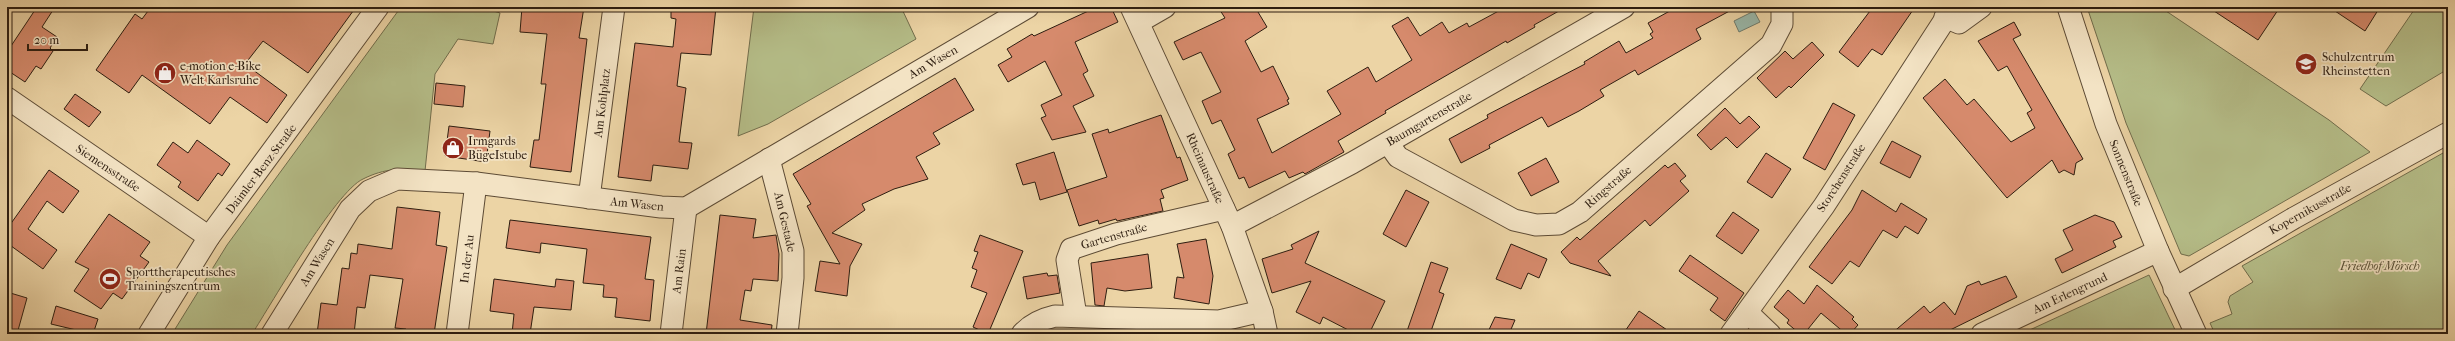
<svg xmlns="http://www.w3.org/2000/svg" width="2455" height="341" font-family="'IM FELL French Canon',serif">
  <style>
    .green { fill: #b5bd88; stroke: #716d4c }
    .water { fill: #99b8aa; stroke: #6e7a6c }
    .building { fill: #d68a6c; stroke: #2d1d10 }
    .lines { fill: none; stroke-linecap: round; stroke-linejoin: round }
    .minor-casing { stroke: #5d4b35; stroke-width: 23 }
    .minor { stroke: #f3e3c4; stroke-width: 21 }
    .labels { text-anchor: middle; stroke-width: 3.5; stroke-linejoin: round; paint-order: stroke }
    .poi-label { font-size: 12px; fill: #2d1d10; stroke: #f3e3c4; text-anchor: start }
    .street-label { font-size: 12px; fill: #2d1d10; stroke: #f3e3c4 }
    .park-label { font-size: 12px; font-style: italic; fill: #564d34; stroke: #f3e3c4 }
  </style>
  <rect width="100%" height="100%" fill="#ecd4a5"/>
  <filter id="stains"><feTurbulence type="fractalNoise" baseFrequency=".005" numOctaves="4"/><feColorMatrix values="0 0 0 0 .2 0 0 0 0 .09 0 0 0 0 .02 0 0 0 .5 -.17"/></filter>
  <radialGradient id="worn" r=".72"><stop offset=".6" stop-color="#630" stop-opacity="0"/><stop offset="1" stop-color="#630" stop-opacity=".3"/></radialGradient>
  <!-- green -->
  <g class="green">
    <path d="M401 7H481L500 13 493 44 458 39 435 74 425 171C402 168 385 168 363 179 335 192 272 303 252 334H172L227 245Z"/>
    <polygon points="754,7 901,7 916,39 768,124 738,136"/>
    <polygon points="2087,7 2160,7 2329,120 2370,152 2189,256 2181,254 2126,123"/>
    <polygon points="2416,7 2448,7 2448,69 2386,106 2360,89"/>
    <polygon points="2443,153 2448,161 2448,334 2215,334 2210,323 2232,314 2228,302 2230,296 2253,282 2242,266"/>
    <polygon points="2149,275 2177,334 2021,334"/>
  </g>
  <!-- water -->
  <polygon class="water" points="1754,11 1760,22 1739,32 1734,21"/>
  <!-- building -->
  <g class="building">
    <polygon points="37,7 55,7 42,27 57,37 50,48 53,51 41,69 36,66 25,82 7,70 7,52"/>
    <polygon points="151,7 356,7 308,73 263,41 245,64 287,95 267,123 230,97 210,124 142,75 129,93 96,70 135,14 142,19"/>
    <polygon points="522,7 584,7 579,38 587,39 571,172 530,167 534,140 539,140 546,84 541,84 547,34 520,32"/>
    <polygon points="671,7 716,7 711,55 681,53 677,86 686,88 679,142 692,143 688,169 653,165 651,181 618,177 635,43 673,47 676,19 671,18"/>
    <polygon points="1097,7 1111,7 1118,22 1075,42 1088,71 1083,74 1094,96 1073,106 1086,132 1052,140 1041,118 1046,116 1041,105 1062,95 1045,61 1008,82 998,65 1012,57 1007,49 1032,34 1034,36"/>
    <polygon points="1218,7 1255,7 1267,27 1245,41 1261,72 1273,66 1289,99 1287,100 1289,104 1257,119 1272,153 1341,114 1327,91 1368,67 1376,82 1412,60 1392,26 1408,17 1420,36 1442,22 1449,33 1467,23 1469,27 1506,7 1566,7 1534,25 1535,27 1507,43 1506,41 1385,111 1386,113 1338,141 1344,152 1305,174 1303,172 1289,178 1285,171 1249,188 1244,177 1239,179 1228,154 1235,150 1221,120 1212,124 1202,101 1221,92 1201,52 1183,60 1174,42 1225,18"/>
    <polygon points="1677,7 1737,7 1696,29 1701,39 1638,75 1635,70 1600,90 1604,96 1579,111 1548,127 1542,117 1489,145 1490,148 1461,163 1449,139 1488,118 1487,115 1585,64 1584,62 1619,41 1626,53 1653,38 1650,34 1653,32 1648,23"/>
    <polygon points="1873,7 1915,7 1882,55 1872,49 1858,67 1839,52"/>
    <polygon points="2208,7 2280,7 2258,40"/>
    <polygon points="2329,7 2380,7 2365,31"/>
    <polygon points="2014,22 2021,35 2013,39 2083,159 2076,163 2074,175 2064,170 2059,173 2052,160 2007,198 1923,98 1945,79 1967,105 1974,99 2011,142 2035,128 2027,113 2032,110 2007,66 1998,71 1978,41"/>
    <polygon points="1812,42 1824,55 1791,88 1789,86 1776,98 1757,78 1785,51 1793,59"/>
    <polygon points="955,78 974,110 933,133 940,144 916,157 928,179 894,189 862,204 865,210 832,233 862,244 850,266 847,296 815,291 820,261 840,264 807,206 811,204 793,174"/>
    <polygon points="436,83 465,86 463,107 434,104"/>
    <polygon points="75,94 101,112 89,127 64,109"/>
    <polygon points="1833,103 1855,115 1825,170 1803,158"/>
    <polygon points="1725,108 1740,124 1749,116 1760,127 1737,148 1726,137 1711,150 1697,135"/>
    <polygon points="1161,115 1177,158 1180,157 1188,180 1161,190 1164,198 1160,199 1163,211 1117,221 1116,219 1099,224 1098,220 1079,226 1067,190 1107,177 1092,134 1108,129 1109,133"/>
    <polygon points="449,126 490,131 486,162 445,156"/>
    <polygon points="197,140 230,164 222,176 218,173 198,201 178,187 181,182 157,165 173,142 188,153"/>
    <polygon points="1892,141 1921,156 1910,178 1880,163"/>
    <polygon points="1054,152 1067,192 1040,200 1035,182 1023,185 1016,164"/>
    <polygon points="1766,153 1791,169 1772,198 1747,182"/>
    <polygon points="1546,158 1559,182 1531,196 1518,173"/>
    <polygon points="1675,163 1686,176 1680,181 1689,191 1650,226 1645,220 1598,261 1611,276 1570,263 1561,252 1577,237 1580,240 1665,165 1668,168"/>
    <polygon points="49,170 79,191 63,213 47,201 28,229 57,250 43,269 7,243 7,229"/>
    <polygon points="1406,190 1429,202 1406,247 1383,234"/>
    <polygon points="1862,190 1896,212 1901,203 1927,219 1918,234 1905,226 1897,238 1883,230 1859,267 1850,261 1832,284 1809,267 1852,210"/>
    <polygon points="397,207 440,212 436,245 447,247 434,334 405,334 406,329 395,328 403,279 370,275 365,308 357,307 354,334 317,334 321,303 337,305 342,268 349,269 351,253 357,254 358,244 392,249"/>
    <polygon points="1733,212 1759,230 1742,254 1716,236"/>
    <polygon points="109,214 150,242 140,256 149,262 122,299 113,293 101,309 74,291 89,269 75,262"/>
    <polygon points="720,215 756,219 753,238 776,235 779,254 778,281 753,279 751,291 745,290 740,320 772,325 771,334 706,334"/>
    <polygon points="2095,215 2114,222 2122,237 2113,241 2116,247 2062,273 2055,259 2073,250 2063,230"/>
    <polygon points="510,220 651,237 645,279 654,280 650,321 615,317 617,298 603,297 604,285 583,283 587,249 541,243 540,253 506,248"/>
    <polygon points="1319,231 1305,263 1385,301 1369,334 1356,334 1323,317 1320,324 1296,312 1311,281 1272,293 1262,259 1293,249 1291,245"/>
    <polygon points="980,235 1023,251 988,334 973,327 987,293 971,287 977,270 972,268 978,252 974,251"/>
    <polygon points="1206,239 1213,276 1209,304 1174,298 1177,277 1184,278 1177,244"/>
    <polygon points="1511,244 1547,259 1539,278 1528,273 1521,289 1496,279"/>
    <polygon points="1148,254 1152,288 1125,291 1107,288 1104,306 1095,305 1091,263"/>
    <polygon points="1690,255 1744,293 1725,321 1710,310 1718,298 1679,271"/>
    <polygon points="1431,262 1448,268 1439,292 1444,294 1430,334 1406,334"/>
    <polygon points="1047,273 1048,276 1057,275 1060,293 1027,299 1023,277"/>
    <polygon points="2006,276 2017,297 1942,334 1891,334 1924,306 1930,313 1944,302 1955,315 1967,286 1979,281 1981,285"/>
    <polygon points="494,279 555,287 556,279 574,281 571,310 534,307 530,334 512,334 514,314 490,311"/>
    <polygon points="1817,285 1854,317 1852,319 1858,325 1850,334 1846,334 1821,313 1804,334 1800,334 1787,323 1789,320 1774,307 1788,290 1804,304"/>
    <polygon points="7,292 27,298 17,334 7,334"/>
    <polygon points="56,306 98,319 93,334 51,324"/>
    <polygon points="1639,311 1673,334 1623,334"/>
    <polygon points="1495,317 1515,320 1509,334 1487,334"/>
  </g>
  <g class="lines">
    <!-- minor casing -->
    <g class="minor-casing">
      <g id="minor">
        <polyline points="1131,7 1232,226 1262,311 1267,334"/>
        <polyline points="2068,7 2106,124 2158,251 2196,334"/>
        <polyline points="1945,17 1959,23 1981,7"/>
        <polyline points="1139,22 1165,7"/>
        <polyline points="7,98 209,237"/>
        <polyline points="1388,143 1398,157 1514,220 1536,225 1559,224 1580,212 1771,45 1782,24 1782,7"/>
        <polyline points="769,159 793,251 793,278 787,334"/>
        <polyline points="589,198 614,7"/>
        <polyline points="1232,226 1352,163 1624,7"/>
        <polyline points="2174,289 2294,218 2448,133"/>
        <polyline points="1748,313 1770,334"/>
        <polyline points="1076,316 1067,260 1071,249 1116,234 1224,209"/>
        <polyline points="149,334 209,237 378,7"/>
        <polyline points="272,334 350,209 369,191 397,179 476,183 661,207 686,208 1028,7"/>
        <polyline points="457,334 476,183"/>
        <polyline points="671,334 686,208"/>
        <path d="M1022 334C1031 324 1042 319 1055 316L1219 321 1262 311"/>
        <polyline points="1731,334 1824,206 1953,7"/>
        <polyline points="1982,334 2158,251"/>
      </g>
    </g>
    <!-- minor -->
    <use href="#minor" class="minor"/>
  </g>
  <!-- icons -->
  <defs>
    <g id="school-disc" transform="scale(1.15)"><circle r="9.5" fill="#8f2418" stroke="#f3e3c4"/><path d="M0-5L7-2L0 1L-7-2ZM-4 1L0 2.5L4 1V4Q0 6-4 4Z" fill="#fff"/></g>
    <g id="shop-disc" transform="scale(1.15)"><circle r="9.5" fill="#8f2418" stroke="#f3e3c4"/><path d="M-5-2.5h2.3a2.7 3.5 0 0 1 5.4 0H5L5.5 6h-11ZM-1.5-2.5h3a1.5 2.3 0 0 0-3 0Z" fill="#fff"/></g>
    <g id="stadium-disc" transform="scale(1.15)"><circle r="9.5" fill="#8f2418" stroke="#f3e3c4"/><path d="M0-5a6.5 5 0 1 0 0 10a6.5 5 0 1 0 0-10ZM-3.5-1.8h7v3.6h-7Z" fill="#fff"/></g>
  </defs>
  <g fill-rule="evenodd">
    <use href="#school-disc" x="2306" y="64"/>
    <use href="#shop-disc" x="165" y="73"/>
    <use href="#shop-disc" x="453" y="148"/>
    <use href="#stadium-disc" x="110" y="279"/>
  </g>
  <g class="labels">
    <!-- poi labels -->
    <g class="poi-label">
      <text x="2322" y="61">Schulzentrum<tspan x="2322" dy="14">Rheinstetten</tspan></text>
      <text x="180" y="70">e-motion e-Bike<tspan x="180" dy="14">Welt Karlsruhe</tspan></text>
      <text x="468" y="145">Irmgards<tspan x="468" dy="14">BügeIstube</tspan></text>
      <text x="126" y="276">Sporttherapeutisches<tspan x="126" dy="14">Trainingszentrum</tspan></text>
    </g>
    <!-- street labels -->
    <g class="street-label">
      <text transform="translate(933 62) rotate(-30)" y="4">Am Wasen</text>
      <text transform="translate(602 103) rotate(-83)" y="4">Am Kohlplatz</text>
      <text transform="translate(1429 119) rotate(-30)" y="4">Baumgartenstraße</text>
      <text transform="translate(108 168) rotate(34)" y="4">Siemensstraße</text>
      <text transform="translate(1205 168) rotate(66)" y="4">Rheinaustraße</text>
      <text transform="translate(261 169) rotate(-53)" y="4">Daimler-Benz-Straße</text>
      <text transform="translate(2126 173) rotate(68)" y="4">Sonnenstraße</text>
      <text transform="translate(1841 178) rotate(-57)" y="4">Storchenstraße</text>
      <text transform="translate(1608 187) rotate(-41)" y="4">Ringstraße</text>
      <text transform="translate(637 204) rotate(6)" y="4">Am Wasen</text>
      <text transform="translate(2310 209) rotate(-29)" y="4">Kopernikusstraße</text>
      <text transform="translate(785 222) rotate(77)" y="4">Am Gestade</text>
      <text transform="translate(1114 236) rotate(-16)" y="4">Gartenstraße</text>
      <text transform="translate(467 259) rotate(-83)" y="4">In der Au</text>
      <text transform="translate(317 262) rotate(-58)" y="4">Am Wasen</text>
      <text transform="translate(679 271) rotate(-83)" y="4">Am Rain</text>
      <text transform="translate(2070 293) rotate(-25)" y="4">Am Erlengrund</text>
    </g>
    <!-- park labels -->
    <g class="park-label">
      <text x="2380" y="270">Friedhof Mörsch</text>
    </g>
  </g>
  <!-- margin -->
  <rect width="2455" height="341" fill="none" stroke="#ecd4a5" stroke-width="24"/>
  <rect x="8" y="8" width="2439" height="325" fill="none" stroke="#2d1d10" stroke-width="2"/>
  <rect x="12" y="12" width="2431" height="317" fill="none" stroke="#2d1d10"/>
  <!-- scale -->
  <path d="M28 44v6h59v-6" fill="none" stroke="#2d1d10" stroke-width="2"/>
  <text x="34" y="44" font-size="12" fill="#2d1d10" stroke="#f3e3c4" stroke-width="3" paint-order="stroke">20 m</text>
  <rect width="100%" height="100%" filter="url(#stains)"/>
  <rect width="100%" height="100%" fill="url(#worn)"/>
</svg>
